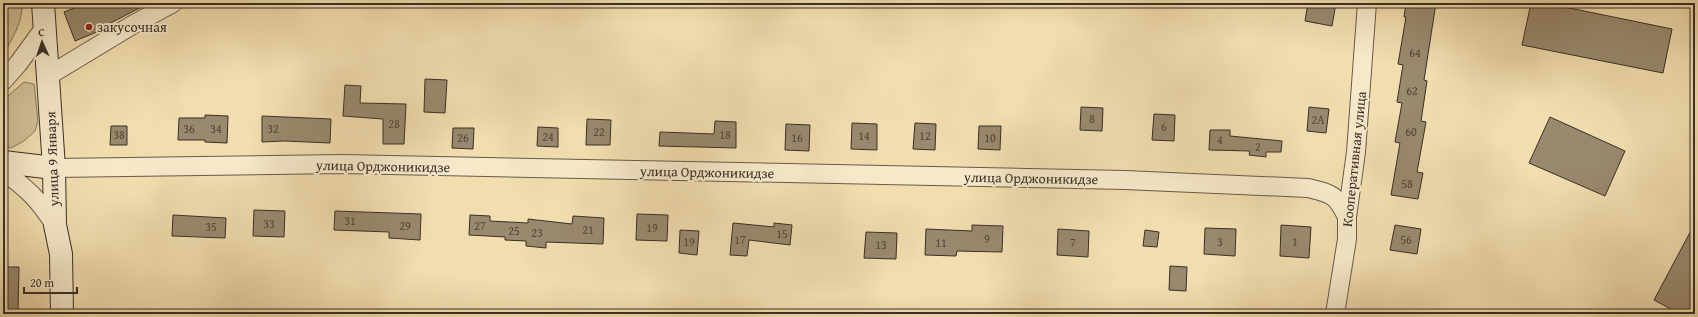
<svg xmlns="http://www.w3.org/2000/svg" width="1698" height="317" font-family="'Gentium Book Plus',serif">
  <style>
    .green { fill: #d2bf97; stroke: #867760 }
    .building { fill: #99896e; stroke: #3a2f28 }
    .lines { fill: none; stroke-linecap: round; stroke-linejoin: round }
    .street-casing { stroke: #685a4a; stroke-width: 20 }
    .secondary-casing { stroke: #3a2f28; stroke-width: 24 }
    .street { stroke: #f6e9ca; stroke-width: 18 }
    .secondary { stroke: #f6e9ca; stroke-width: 22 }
    .poi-dot { fill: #8f2418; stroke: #f6e9ca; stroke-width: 1.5 }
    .labels { text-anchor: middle; stroke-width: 4; stroke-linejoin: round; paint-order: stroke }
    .number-label { font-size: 12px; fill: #52463a }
    .poi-label { font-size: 14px; fill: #3a2f28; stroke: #f6e9ca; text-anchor: start }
    .street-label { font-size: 14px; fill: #3a2f28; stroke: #f6e9ca }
  </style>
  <rect width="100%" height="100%" fill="#f1ddae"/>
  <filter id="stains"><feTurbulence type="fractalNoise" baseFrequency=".005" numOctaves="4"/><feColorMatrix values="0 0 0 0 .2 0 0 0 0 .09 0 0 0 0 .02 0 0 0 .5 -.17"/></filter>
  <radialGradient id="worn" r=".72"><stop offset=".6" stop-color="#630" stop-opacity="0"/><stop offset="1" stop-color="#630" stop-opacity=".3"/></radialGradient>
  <!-- green -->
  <g class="green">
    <path d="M3 3H22C23 22 12 39 3 55Z"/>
    <polygon points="24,82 34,84 38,121 35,131 24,141 11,148 3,147 3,100"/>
  </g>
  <!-- building -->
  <g class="building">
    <polygon points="87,3 149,3 103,27 104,29 75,41 64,12"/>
    <polygon points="1308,3 1336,3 1332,26 1305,21"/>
    <polygon points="1406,3 1436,3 1424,80 1427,81 1421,121 1426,122 1417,172 1423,173 1418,199 1391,195 1400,143 1395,142 1402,103 1397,102 1403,65 1398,64 1406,17 1404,17"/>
    <polygon points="1531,3 1545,3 1672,29 1663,73 1522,45"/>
    <polygon points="425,79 447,80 445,113 424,112"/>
    <polygon points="345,85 361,86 360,103 406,104 404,144 383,144 383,119 343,116"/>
    <polygon points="1081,107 1103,108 1102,131 1080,130"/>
    <polygon points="1309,107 1329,109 1326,133 1307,131"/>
    <polygon points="1154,114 1175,115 1174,141 1152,140"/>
    <polygon points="205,115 228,116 227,143 205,142 205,140 178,140 179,118 205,118"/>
    <polygon points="262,116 331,119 330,143 284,141 262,142"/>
    <polygon points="1550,117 1625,151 1605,196 1529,163"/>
    <polygon points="587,119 611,120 610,145 586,145"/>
    <polygon points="715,121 736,122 736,148 659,146 660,132 714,134"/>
    <polygon points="852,123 877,124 877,150 851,149"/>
    <polygon points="915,123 936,124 935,150 913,149"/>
    <polygon points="786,124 810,125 809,151 785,150"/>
    <polygon points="111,126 127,126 127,145 110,145"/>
    <polygon points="979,126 1001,126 1000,150 978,149"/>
    <polygon points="538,127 558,128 558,147 537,146"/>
    <polygon points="453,128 474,128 473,149 452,148"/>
    <polygon points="1210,130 1230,130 1230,136 1282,141 1281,152 1266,152 1266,157 1249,155 1250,151 1209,150"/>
    <polygon points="254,210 285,211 284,237 253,236"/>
    <polygon points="335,211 421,214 420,240 389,238 389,232 334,230"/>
    <polygon points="637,214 668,215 667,241 636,240"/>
    <polygon points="173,215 226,218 225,238 172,236"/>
    <polygon points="470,215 490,216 490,221 528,223 528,219 572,224 573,216 604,218 603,244 546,242 546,248 526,246 526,241 505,240 505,237 469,235"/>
    <polygon points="733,223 774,227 774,223 792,225 790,245 749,240 747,256 730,255"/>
    <polygon points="1695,223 1695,314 1680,314 1654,300"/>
    <polygon points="972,225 1003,226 1002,252 957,251 956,256 925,255 926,229 972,231"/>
    <polygon points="1281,225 1311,227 1309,258 1280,256"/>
    <polygon points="1395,225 1421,229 1417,254 1390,250"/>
    <polygon points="1205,228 1236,229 1235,256 1204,254"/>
    <polygon points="1058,229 1089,231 1088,257 1057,255"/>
    <polygon points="680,230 699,231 697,255 679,253"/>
    <polygon points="1145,230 1159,232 1157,247 1143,246"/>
    <polygon points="866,232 897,233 896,259 864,258"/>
    <polygon points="1170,266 1187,267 1186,291 1169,290"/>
    <polygon points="3,267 19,267 18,314 3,314"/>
  </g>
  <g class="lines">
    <!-- street casing -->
    <g class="street-casing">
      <g id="street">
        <polyline points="48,76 134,24 173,3"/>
        <polyline points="3,81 18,64 45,27"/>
        <path d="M54 168 342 164 1125 180 1308 188C1332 194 1336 194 1347 217"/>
        <path d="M3 171C28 189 38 199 55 225"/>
        <polyline points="1335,314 1347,239 1347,217 1356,152 1367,3"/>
      </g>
    </g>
    <!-- secondary casing -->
    <g class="secondary-casing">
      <g id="secondary">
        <polyline points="43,3 54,168 55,225 61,254 62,314"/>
        <polyline points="3,162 54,168"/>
      </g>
    </g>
    <!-- street -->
    <use href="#street" class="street"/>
    <!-- secondary -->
    <use href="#secondary" class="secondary"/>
  </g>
  <!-- markers -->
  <circle class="poi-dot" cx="89" cy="27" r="4"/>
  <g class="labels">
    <!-- number labels -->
    <g class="number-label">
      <text x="1415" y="57">64</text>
      <text x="1412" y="95">62</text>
      <text x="1092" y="123">8</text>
      <text x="1318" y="124">2А</text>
      <text x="394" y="128">28</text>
      <text x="1164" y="131">6</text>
      <text x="189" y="133">36</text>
      <text x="216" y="133">34</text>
      <text x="273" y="133">32</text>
      <text x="599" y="136">22</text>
      <text x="1411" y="136">60</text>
      <text x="119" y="139">38</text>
      <text x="725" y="139">18</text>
      <text x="864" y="140">14</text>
      <text x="925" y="140">12</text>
      <text x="548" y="141">24</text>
      <text x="463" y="142">26</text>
      <text x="797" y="142">16</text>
      <text x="990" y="142">10</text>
      <text x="1220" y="144">4</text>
      <text x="1258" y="151">2</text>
      <text x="1407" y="188">58</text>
      <text x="350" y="225">31</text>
      <text x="269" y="228">33</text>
      <text x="405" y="230">29</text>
      <text x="480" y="230">27</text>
      <text x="211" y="231">35</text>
      <text x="652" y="232">19</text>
      <text x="588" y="234">21</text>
      <text x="514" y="235">25</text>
      <text x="537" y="237">23</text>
      <text x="782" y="238">15</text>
      <text x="987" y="243">9</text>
      <text x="740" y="244">17</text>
      <text x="1406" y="244">56</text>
      <text x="689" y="246">19</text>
      <text x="1220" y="246">3</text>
      <text x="1295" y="246">1</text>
      <text x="941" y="247">11</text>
      <text x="1073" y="247">7</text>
      <text x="881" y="249">13</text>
    </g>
    <!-- poi labels -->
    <g class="poi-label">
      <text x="97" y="32">закусочная</text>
    </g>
    <!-- street labels -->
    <g class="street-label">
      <text transform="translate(52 159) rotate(-92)" y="5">улица 9 Января</text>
      <text transform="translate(1354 159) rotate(-84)" y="5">Кооперативная улица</text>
      <text transform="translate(383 166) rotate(1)" y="5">улица Орджоникидзе</text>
      <text transform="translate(707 172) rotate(1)" y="5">улица Орджоникидзе</text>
      <text transform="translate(1031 178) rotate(1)" y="5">улица Орджоникидзе</text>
    </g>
  </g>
  <!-- margin -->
  <rect width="1698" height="317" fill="none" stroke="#f1ddae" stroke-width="16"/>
  <rect x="4" y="4" width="1690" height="309" fill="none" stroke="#3a2f28" stroke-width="2"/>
  <rect x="8" y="8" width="1682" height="301" fill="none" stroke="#3a2f28"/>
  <!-- north arrow -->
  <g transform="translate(42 42) rotate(357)" stroke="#f6e9ca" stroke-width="3" paint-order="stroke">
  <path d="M0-3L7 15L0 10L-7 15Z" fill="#3a2f28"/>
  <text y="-6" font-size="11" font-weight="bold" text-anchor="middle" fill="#3a2f28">С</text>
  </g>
  <!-- scale -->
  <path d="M24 287v6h53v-6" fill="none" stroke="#3a2f28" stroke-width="2"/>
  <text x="30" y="287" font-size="12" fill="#3a2f28" stroke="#f6e9ca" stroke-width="3" paint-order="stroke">20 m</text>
  <rect width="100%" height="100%" filter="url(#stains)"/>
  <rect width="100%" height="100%" fill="url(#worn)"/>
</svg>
